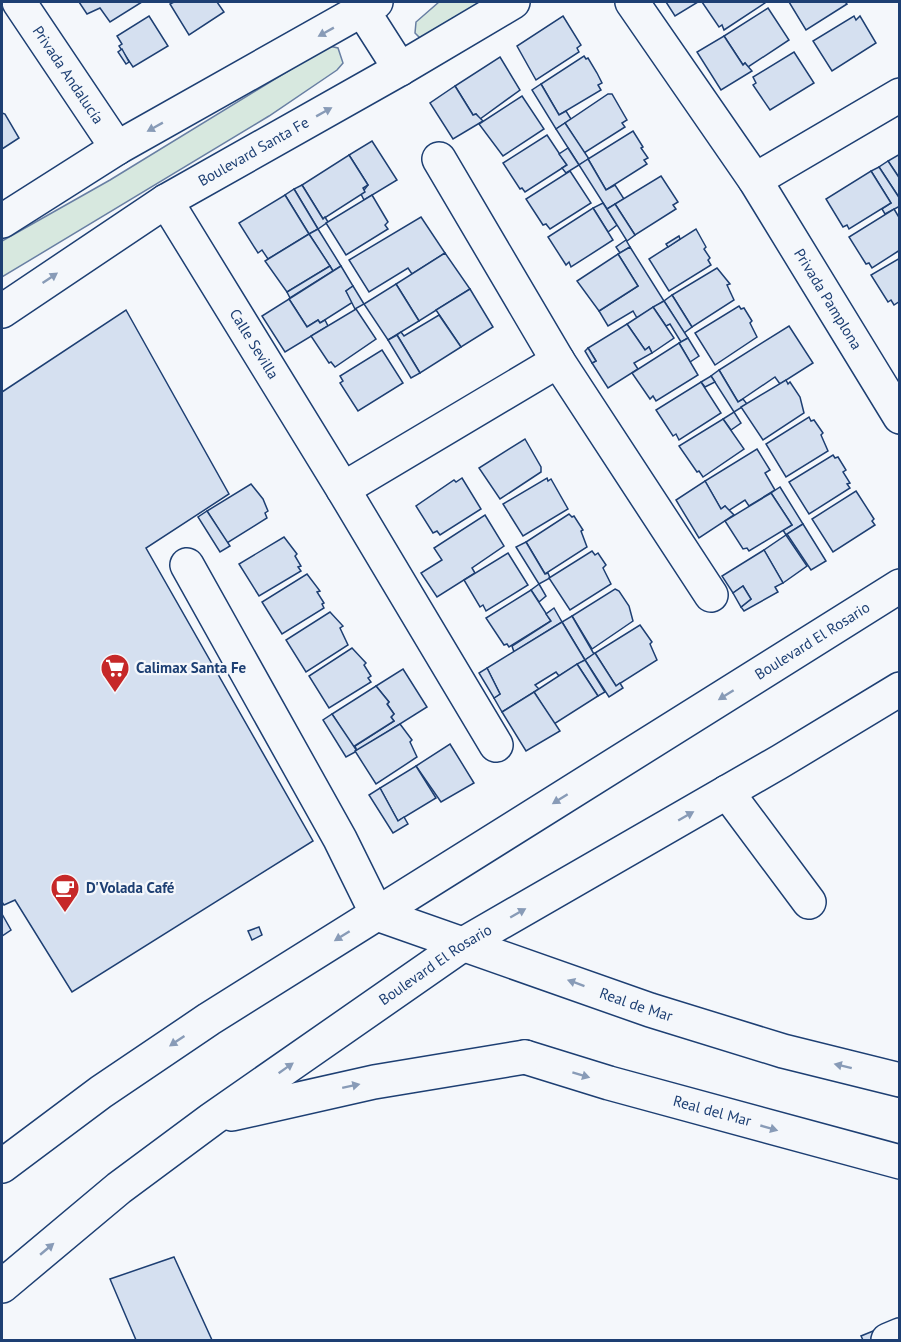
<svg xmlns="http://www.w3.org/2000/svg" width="901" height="1342" font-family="'PT Sans',sans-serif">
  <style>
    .green { fill: #d7e8df; stroke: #687fa3; stroke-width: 1.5 }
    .building { fill: #d5e0f0; stroke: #1d3f73; stroke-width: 1.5 }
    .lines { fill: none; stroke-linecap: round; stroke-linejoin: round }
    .minor-casing { stroke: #1d3f73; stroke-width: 36 }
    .major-casing { stroke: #1d3f73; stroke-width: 36 }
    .minor { stroke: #f4f7fb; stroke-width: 33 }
    .major { stroke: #f4f7fb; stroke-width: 33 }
    .oneway { fill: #889bb7 }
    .labels { text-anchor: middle; stroke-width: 4.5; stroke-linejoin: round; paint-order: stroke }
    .street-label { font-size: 15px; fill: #1d3f73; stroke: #f4f7fb }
    .poi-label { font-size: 15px; font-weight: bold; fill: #1d3f73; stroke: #f4f7fb; text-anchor: start }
  </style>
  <rect width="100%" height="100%" fill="#f4f7fb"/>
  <!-- green -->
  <g class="green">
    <polygon points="439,2 491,2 426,39 420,38 415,33 416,22"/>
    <polygon points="329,46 338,48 343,63 337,70 269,116 2,277 2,241 110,180"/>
  </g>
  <!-- building -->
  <g class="building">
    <polygon points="79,2 142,2 110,22 100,8 87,14"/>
    <polygon points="174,2 217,2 224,12 189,35 170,4"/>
    <polygon points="666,2 698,2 675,16"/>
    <polygon points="702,2 764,2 765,3 724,30 722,25 719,27"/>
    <polygon points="789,2 845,2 847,4 806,30"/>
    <polygon points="768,8 789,40 748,67 745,63 743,65 724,36"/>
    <polygon points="149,16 168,46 133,67 119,46 122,44 117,36"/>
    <polygon points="563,16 581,45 577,48 579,52 536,80 517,46"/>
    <polygon points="854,16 856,20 860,16 876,43 832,71 813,41"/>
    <polygon points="724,36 743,65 745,63 752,71 721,90 697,52"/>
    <polygon points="122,49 129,62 126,64 118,52"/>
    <polygon points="794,52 814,83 770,110 753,85 756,83 753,77"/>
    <polygon points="584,56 586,59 588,58 597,73 602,83 598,85 601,90 559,115 541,84"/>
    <polygon points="500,57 520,90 480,119 476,114 473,115 455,86"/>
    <polygon points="541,84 559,115 566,111 571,119 556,129 532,90"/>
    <polygon points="455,86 473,115 476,114 483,121 453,139 430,103"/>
    <polygon points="608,94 612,94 627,120 622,123 625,127 584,153 565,123"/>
    <polygon points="522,96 544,129 503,156 479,124"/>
    <polygon points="2,113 5,114 19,138 2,149"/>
    <polygon points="565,123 589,159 579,165 556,129"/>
    <polygon points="633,131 643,147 641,148 648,158 644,160 647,164 606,190 588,159"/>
    <polygon points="547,135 567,165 525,192 522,188 520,189 503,163"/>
    <polygon points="372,141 397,180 364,200 361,194 368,185 349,155"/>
    <polygon points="568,148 579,165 566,173 562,168 567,165 559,154"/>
    <polygon points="900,154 900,179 888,161"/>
    <polygon points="349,155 368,185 363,188 365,192 323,219 302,185"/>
    <polygon points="588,159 606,190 615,185 624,199 607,209 579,165"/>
    <polygon points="888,161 900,179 900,199 879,167"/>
    <polygon points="879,167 900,199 900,206 885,214 882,209 891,203 871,171"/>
    <polygon points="570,171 591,203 550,229 546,224 543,225 526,199"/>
    <polygon points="871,171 891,203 849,229 847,225 843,227 826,199"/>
    <polygon points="661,176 678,202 673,205 676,209 635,235 615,204"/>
    <polygon points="302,185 323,219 325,217 328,222 318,229 294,189"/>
    <polygon points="294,189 318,229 309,234 285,195"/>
    <polygon points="285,195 309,234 268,259 262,250 258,253 239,223"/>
    <polygon points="372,195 388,222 385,225 388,229 346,255 326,223"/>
    <polygon points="603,203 617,225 608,232 593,208"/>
    <polygon points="615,204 635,235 627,241 607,209"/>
    <polygon points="593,208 613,240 571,267 569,262 566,265 548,237"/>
    <polygon points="894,209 900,219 900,250 872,268 869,263 866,264 849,237"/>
    <polygon points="421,217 445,253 412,274 408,268 369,292 349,260"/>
    <polygon points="318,229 341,266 333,271 309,234"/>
    <polygon points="696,229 706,247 704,249 710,258 708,260 711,265 669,291 649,259"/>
    <polygon points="309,234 330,266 287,292 265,261"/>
    <polygon points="679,236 680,239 668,247 666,244"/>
    <polygon points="626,240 630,247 620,253 616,247"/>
    <polygon points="630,247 664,301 637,318 633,311 608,326 599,311 638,286 618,254"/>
    <polygon points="445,253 470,289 419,321 396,284"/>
    <polygon points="618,254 638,286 599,311 577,281"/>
    <polygon points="900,258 900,301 894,305 891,300 888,302 871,275"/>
    <polygon points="330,266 333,271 290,298 287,292"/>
    <polygon points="341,266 353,286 346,291 353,302 320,323 318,320 307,327 289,299"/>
    <polygon points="717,268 730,284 727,285 734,300 692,327 672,295"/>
    <polygon points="396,284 419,321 388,340 364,304"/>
    <polygon points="353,286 364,304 355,309 346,291"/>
    <polygon points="470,289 493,327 461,347 436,310"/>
    <polygon points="672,295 692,327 684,333 664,301"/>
    <polygon points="289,299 307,327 318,320 320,323 325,320 328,326 285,352 262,316"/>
    <polygon points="664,301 688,338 681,342 670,324 666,326 653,307"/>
    <polygon points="739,306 741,309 744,308 752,321 750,323 757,337 715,365 695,333"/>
    <polygon points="653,307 674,338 652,353 649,347 645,350 627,324"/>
    <polygon points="356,309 376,339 335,367 331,362 329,363 311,336"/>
    <polygon points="126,310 229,494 146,548 313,841 72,992 15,900 4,905 2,902 2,392"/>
    <polygon points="439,315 461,347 420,373 397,335 401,332 404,336"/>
    <polygon points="627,324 645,350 649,347 652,353 634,363 638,369 608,388 592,363 596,361 588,348"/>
    <polygon points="789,326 813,363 780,384 775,377 738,402 719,370"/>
    <polygon points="397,335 420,373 411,378 388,340"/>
    <polygon points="688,338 699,356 690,362 679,343"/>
    <polygon points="679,343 698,375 656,401 653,396 650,399 632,373"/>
    <polygon points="588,348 596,361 592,363 585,351"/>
    <polygon points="382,350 403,383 358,411 340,383 343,381 340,376"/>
    <polygon points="719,370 738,402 743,399 747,404 734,412 711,376"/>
    <polygon points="711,376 715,382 705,387 701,382"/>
    <polygon points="786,380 788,384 790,382 800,397 804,413 763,440 741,407"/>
    <polygon points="701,382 721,413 679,440 676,434 673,436 656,410"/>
    <polygon points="734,412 741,423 731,430 723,419"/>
    <polygon points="809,417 811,421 814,420 823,433 821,435 828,451 786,477 766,444"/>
    <polygon points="723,419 744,449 703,477 699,471 697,472 679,446"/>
    <polygon points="525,439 541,467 541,472 500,499 479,468"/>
    <polygon points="757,449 770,470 765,473 775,490 749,506 745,500 728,511 725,506 721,509 705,481"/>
    <polygon points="833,455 835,458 838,457 846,470 843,472 850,483 847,484 850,488 809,514 789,482"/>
    <polygon points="462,478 481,509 440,535 437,531 433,533 416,506 454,480 456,482"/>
    <polygon points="547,478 548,481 551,479 568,509 523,536 503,504"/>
    <polygon points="705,481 721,509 725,506 734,515 699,538 676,500"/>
    <polygon points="251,484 263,499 268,511 265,513 267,518 227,543 207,511"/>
    <polygon points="780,487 803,524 786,535 783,530 792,525 771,493"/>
    <polygon points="856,491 874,519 872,521 875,525 833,552 812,519"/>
    <polygon points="771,493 792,525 749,551 747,548 743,549 725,521"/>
    <polygon points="207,511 230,546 220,552 198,517"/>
    <polygon points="569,514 572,517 574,516 583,530 581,531 587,547 545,574 526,542"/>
    <polygon points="485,515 504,546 472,568 475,573 437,597 421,573 442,560 434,548"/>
    <polygon points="803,524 826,561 811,570 787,534"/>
    <polygon points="786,535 807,566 783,583 764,550"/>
    <polygon points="284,537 297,554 295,556 301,566 298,567 301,571 259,596 239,564"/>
    <polygon points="526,542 545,574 548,573 550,578 539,584 516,547"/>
    <polygon points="764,550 783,583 775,587 778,592 744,611 741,607 751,599 743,586 733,593 722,576"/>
    <polygon points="592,551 595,555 598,553 606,565 603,568 611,584 570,610 549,578"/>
    <polygon points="508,553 528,585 486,611 483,605 480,607 464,580"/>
    <polygon points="307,574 320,591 317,592 324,603 322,604 324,608 282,634 262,602"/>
    <polygon points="539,584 546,596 539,602 531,590"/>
    <polygon points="743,586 751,599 741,607 733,593"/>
    <polygon points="615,589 619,591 629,606 633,621 592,649 572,616"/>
    <polygon points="531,590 551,621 509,647 507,644 504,645 486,618"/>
    <polygon points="554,608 562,622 514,652 512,646 551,621 546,614"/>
    <polygon points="330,612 343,626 340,628 348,645 306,672 286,640"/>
    <polygon points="572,616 594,654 585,660 562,622"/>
    <polygon points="562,622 585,660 559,676 556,672 535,685 539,689 502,712 494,698 500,694 487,668"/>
    <polygon points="640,625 652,642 650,644 657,660 616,686 595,653"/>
    <polygon points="352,648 366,663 364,665 371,676 368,678 371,682 329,708 309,676"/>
    <polygon points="595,653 616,686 620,683 623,688 609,697 585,660"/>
    <polygon points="585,660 605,692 598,696 577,664"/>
    <polygon points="577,664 598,696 554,724 534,692"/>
    <polygon points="487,668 500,694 494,698 479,673"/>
    <polygon points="403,669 427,707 357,751 355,746 394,721 391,717 394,714 387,704 389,702 376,686"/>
    <polygon points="376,686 389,702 387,704 394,714 391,717 394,721 353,747 332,714"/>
    <polygon points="534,692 560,731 526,751 502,712"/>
    <polygon points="332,714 357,751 346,757 323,720"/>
    <polygon points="400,724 412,740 410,742 417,757 376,784 355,751"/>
    <polygon points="450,744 474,783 441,802 416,766"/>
    <polygon points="416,766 436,798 398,821 380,788"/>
    <polygon points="380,788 398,821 404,817 408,824 393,833 369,795"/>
    <polygon points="2,914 11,930 2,936"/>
    <polygon points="259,927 262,935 252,940 248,931"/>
    <polygon points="174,1257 212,1340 136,1340 110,1279"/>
    <polygon points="878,1329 882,1340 863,1340 861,1336"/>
  </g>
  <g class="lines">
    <!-- minor casing -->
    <g class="minor-casing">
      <g id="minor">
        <path id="s1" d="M19 2 117 148"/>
        <path id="s2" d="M632 2 755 180 900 417"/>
        <polyline points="363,11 400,69"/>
        <polyline points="439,159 558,361 711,595"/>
        <polyline points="755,180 900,95"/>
        <path id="s3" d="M166 201 343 489 496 745"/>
        <polyline points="343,489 558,361"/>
        <path id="s4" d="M187 565 340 839 377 914 650 1010 783 1051 900 1080"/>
        <polyline points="727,792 809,902"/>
        <path id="s5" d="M525 1057 609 1083 900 1162"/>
        <polyline points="888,1340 900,1335"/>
      </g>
    </g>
    <!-- major casing -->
    <g class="major-casing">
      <g id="major">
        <polyline points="2,221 117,148 376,2"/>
        <path id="s6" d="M2 311 166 201 400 69 513 2"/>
        <polyline points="232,1114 374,1082 525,1057"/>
        <path id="s7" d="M2 1166 101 1092 209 1019 900 586"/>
        <path id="s8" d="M2 1286 119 1188 212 1119 465 943 781 761 900 689"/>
      </g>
    </g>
    <!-- minor -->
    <use href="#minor" class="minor"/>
    <!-- major -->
    <use href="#major" class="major"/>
  </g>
  <!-- one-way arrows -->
  <defs><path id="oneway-solid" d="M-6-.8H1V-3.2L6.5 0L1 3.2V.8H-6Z" transform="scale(1.5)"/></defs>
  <g class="oneway">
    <use href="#oneway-solid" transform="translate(326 32) rotate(151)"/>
    <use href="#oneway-solid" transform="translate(324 112) rotate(-29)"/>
    <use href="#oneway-solid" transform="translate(155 127) rotate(151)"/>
    <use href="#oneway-solid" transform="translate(50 278) rotate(-34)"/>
    <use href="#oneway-solid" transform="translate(726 695) rotate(148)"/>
    <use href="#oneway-solid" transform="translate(560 799) rotate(148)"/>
    <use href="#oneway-solid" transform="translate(686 816) rotate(-30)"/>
    <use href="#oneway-solid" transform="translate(518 913) rotate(-30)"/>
    <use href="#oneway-solid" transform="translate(342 936) rotate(148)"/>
    <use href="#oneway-solid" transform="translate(576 983) rotate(-160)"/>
    <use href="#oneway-solid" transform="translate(177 1041) rotate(146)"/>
    <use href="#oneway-solid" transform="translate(843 1066) rotate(-166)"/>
    <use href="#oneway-solid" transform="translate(286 1068) rotate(-35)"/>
    <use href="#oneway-solid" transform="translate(581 1075) rotate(17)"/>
    <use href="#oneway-solid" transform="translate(351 1086) rotate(-12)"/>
    <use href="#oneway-solid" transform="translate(769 1128) rotate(16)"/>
    <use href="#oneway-solid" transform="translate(47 1249) rotate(-40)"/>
  </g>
  <!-- icons -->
  <defs>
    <g id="supermarket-pin" transform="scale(1.5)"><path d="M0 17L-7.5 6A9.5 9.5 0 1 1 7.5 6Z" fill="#c62828" stroke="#f4f7fb"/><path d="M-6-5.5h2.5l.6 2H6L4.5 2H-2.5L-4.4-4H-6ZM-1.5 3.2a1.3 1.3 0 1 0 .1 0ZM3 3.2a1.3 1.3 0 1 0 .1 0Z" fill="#fff"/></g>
    <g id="cafe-pin" transform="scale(1.5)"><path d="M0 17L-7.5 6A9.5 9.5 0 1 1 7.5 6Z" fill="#c62828" stroke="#f4f7fb"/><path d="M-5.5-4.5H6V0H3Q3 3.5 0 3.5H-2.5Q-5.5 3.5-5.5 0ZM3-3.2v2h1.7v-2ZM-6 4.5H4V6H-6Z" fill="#fff"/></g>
  </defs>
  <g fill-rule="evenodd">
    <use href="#supermarket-pin" x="115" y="668"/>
    <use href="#cafe-pin" x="65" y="888"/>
  </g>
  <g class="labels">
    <!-- street labels -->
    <g class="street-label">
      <text dy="5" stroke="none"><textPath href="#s1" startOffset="88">Privada Andalucía</textPath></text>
      <text dy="5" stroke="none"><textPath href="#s6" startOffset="298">Boulevard Santa Fe</textPath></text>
      <text dy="5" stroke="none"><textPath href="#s2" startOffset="356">Privada Pamplona</textPath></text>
      <text dy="5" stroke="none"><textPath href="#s3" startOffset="168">Calle Sevilla</textPath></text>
      <text dy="5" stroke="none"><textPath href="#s7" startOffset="966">Boulevard El Rosario</textPath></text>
      <text dy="5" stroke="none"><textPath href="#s8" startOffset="540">Boulevard El Rosario</textPath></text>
      <text dy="5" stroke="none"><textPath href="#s4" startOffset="672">Real de Mar</textPath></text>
      <text dy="5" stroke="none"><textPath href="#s5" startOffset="195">Real del Mar</textPath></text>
    </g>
    <!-- poi labels -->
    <g class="poi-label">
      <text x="136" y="673">Calimax Santa Fe</text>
      <text x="86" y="893">D'Volada Café</text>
    </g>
  </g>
  <!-- border -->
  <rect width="901" height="1342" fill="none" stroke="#1d3f73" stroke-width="6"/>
</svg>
